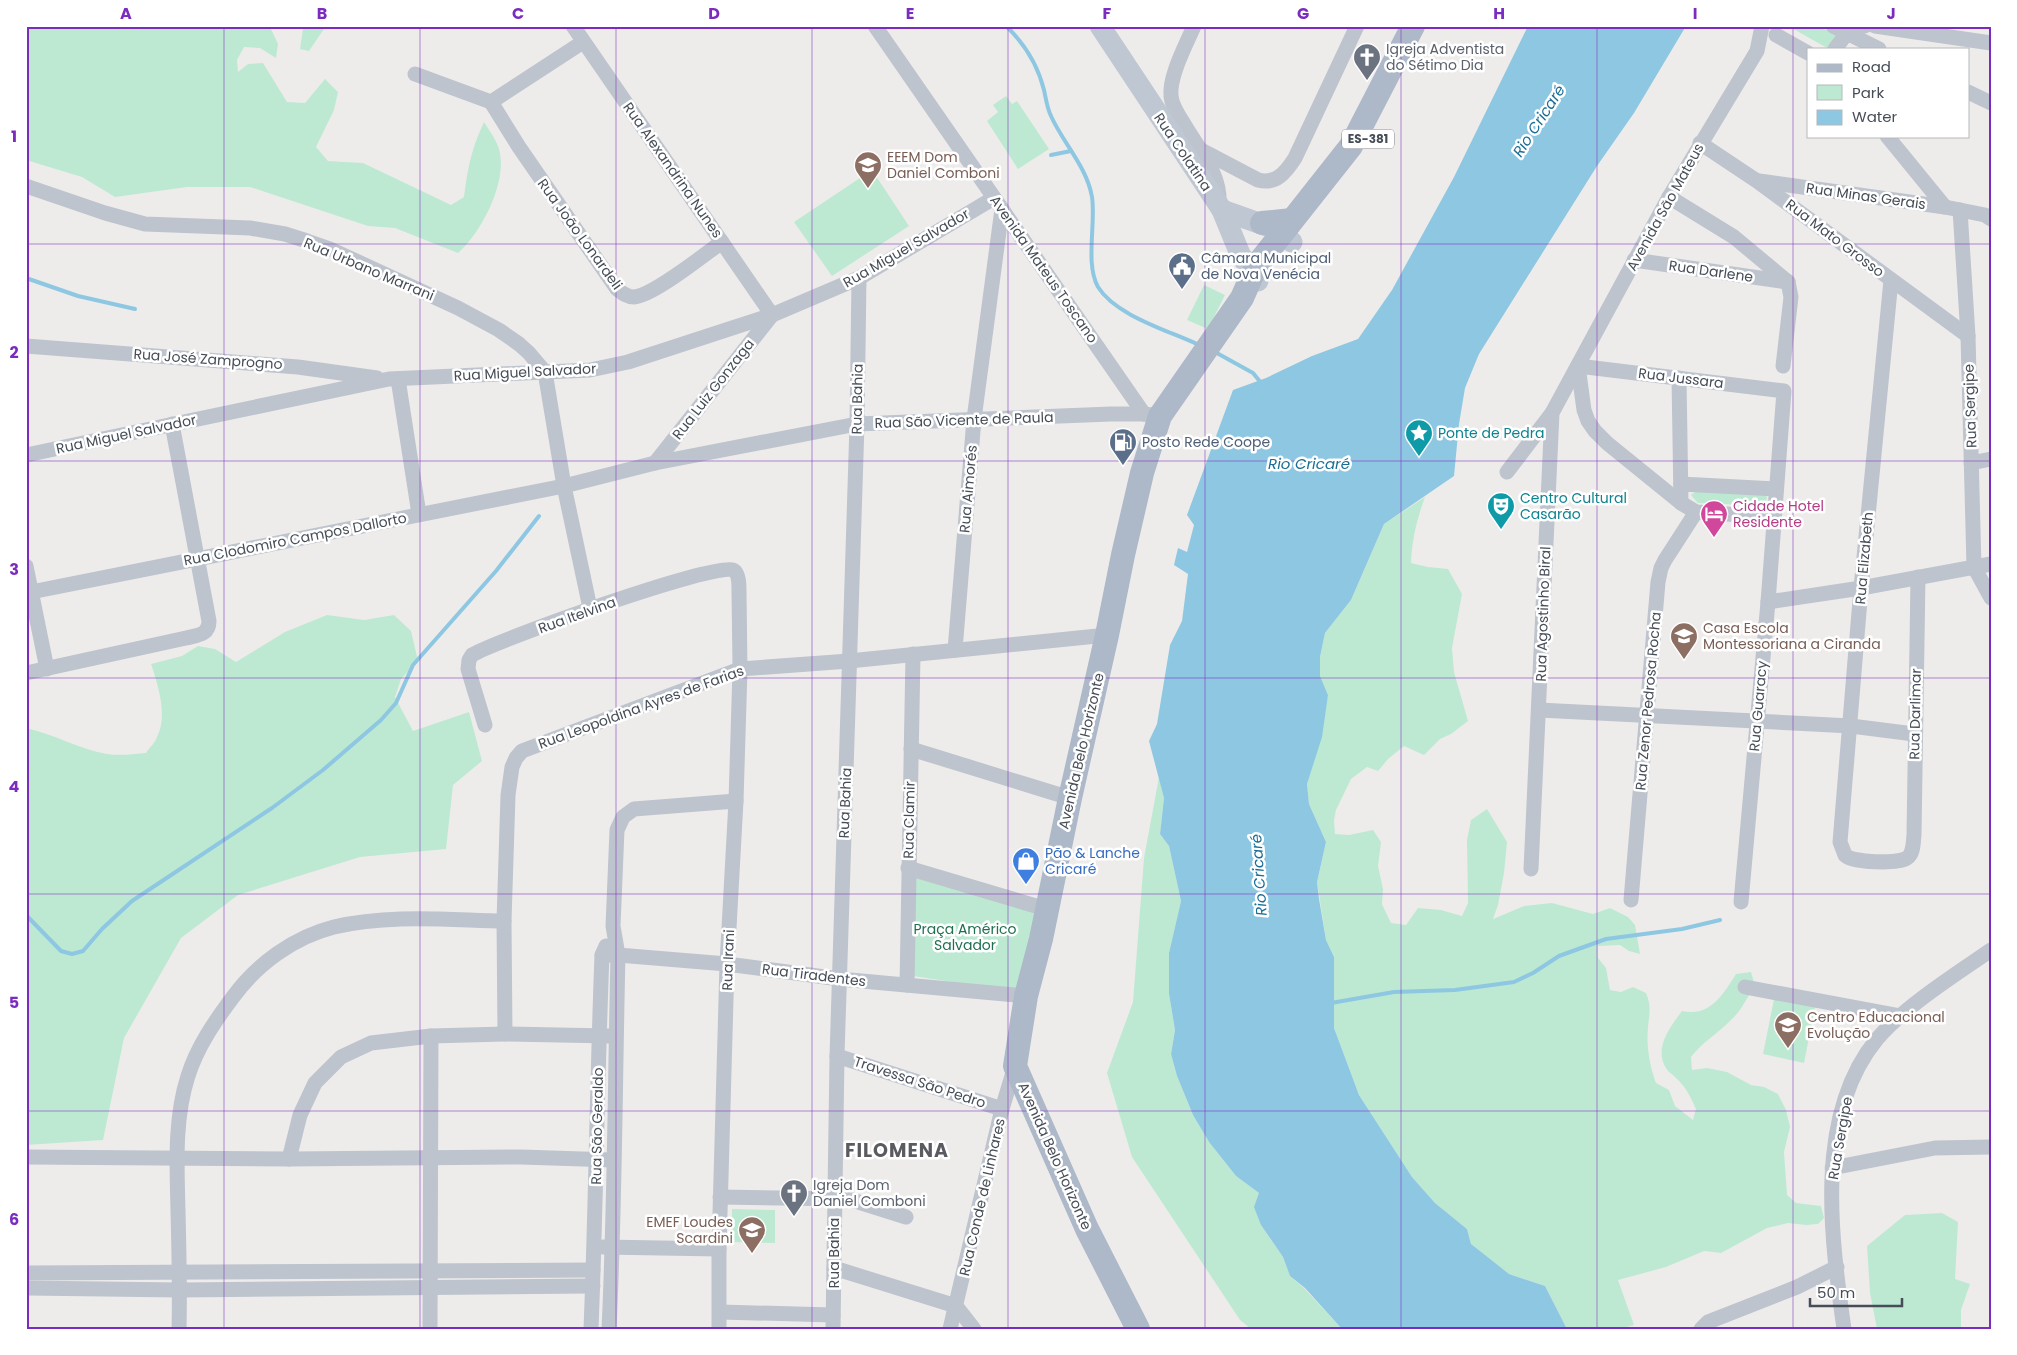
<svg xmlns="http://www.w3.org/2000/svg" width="2017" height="1355" font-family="Poppins,sans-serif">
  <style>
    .green { fill: #bde9d3 }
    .water { fill: #8ec7e2 }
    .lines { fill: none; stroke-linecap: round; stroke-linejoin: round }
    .stream { stroke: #8ec7e2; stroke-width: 4 }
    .minor { stroke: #bec4cd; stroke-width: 15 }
    .secondary { stroke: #bfc7d3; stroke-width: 21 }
    .primary { stroke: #adb8c8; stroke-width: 24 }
    .grid { fill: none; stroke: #7b2cbf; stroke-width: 1; stroke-opacity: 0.55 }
    .labels { text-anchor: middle; stroke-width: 5; stroke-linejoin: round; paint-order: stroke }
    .shield { fill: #fff; stroke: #7e8289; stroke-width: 1 }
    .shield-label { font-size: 12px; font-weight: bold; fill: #464d57 }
    .worship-label { font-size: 14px; fill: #5b616d; stroke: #fff; text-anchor: start }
    .street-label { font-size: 14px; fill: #464d57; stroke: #fff }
    .education-label { font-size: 14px; fill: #785e54; stroke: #fff; text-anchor: start }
    .service-label { font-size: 14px; fill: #4e5e75; stroke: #fff; text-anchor: start }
    .culture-label { font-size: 14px; fill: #0d838f; stroke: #fff; text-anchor: start }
    .hotel-label { font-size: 14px; fill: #b23c85; stroke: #fff; text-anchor: start }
    .shop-label { font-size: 14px; fill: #366cbe; stroke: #fff; text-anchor: start }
    .park-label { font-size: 14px; fill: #1f7050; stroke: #fff }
    .water-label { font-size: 15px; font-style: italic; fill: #1a6e96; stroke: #fff }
    .district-label { font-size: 19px; font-weight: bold; letter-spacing: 1px; fill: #595b60; stroke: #fff }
    .neatline { fill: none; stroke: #7b2cbf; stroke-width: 2 }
    .grid-label { font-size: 16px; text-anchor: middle; font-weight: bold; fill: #7b2cbf }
  </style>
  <rect width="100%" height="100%" fill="#eeeceb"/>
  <!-- green -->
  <g class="green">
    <path d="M26 26H273L271 29 278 44 276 58 260 48 244 47 237 60 238 72 248 64 263 63 287 102 305 103 325 79 338 92 334 110 316 147 328 161 363 163 451 205 464 197C468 167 471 150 484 122 489 130 495 138 498 146 510 178 482 232 458 253L395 228 368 226 250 187H187L115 197 82 177 26 160Z"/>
    <polygon points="299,26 326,26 309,51 300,49 303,29"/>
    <polygon points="1788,26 1818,26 1840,37 1829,49"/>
    <polygon points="1006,96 1012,104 1017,101 1049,149 1018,169 987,121 998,112 993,105"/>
    <polygon points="872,170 909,226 832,276 794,222"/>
    <polygon points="1204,285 1225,295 1208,329 1187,320"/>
    <polygon points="1698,490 1767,494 1766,506 1698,503 1691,495"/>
    <path d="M1425 497C1417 519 1412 539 1411 563L1428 567 1448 569 1462 594 1452 648 1454 672 1468 721 1451 734 1440 739 1424 755 1404 746 1388 759 1378 771 1367 767 1351 779 1336 810 1334 820 1335 834 1349 835 1373 830 1381 842 1378 866 1383 889 1382 904 1391 923 1406 925 1418 908 1441 910 1462 916 1468 903 1467 840 1471 820 1487 809 1507 842 1504 873 1498 905 1493 919 1524 906 1552 903 1593 914 1610 908 1628 917 1635 925 1640 954 1629 951 1620 945 1598 946V958L1606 968 1610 990 1621 992 1633 987 1646 993C1652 1008 1649 1013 1648 1028 1646 1046 1650 1067 1656 1083L1669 1090 1675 1106 1693 1120 1696 1109C1691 1098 1686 1087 1677 1079 1675 1076 1671 1074 1668 1071 1652 1051 1669 1028 1682 1011 1710 1017 1722 996 1736 974L1751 972 1755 986C1747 997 1742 1010 1732 1019 1719 1033 1702 1042 1691 1057L1692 1070 1707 1068 1727 1072 1751 1085 1764 1087 1778 1094 1786 1110 1790 1127 1784 1152 1787 1195 1796 1203 1821 1206 1824 1218 1818 1224 1806 1225 1788 1223 1767 1228 1721 1253 1704 1251 1666 1267 1618 1280 1634 1325 1619 1329H1567L1545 1286 1509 1274 1492 1262 1471 1244 1467 1229 1435 1203 1412 1177 1359 1095 1334 1028V957L1326 940 1317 882 1326 842 1309 804 1307 784 1328 695 1320 676V657L1325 633 1351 600 1384 524Z"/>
    <path d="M327 615 364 620 394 615 411 631 418 661 401 679 395 697 413 731 469 712 482 761 453 785 446 849 360 857 238 895 181 938 124 1038 103 1140 26 1145V728C54 734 79 749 107 754 119 756 134 754 146 753 149 748 155 743 157 737 168 716 158 685 151 664L182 656 198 646 215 649 236 662 285 632Z"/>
    <polygon points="1159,777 1164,798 1160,834 1169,846 1181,901 1169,953 1169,994 1175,1030 1171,1054 1177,1076 1193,1115 1209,1142 1236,1176 1259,1193 1261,1225 1283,1257 1290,1276 1304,1288 1342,1329 1251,1329 1240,1320 1132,1157 1107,1073 1133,1002 1144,858"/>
    <polygon points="916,876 1038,908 1017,992 913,976"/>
    <polygon points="1774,999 1815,1007 1804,1063 1763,1054"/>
    <polygon points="732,1209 775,1210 775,1243 731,1242"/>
    <polygon points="1942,1213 1958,1222 1955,1279 1970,1284 1961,1310 1961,1329 1877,1329 1870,1293 1867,1246 1905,1215"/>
  </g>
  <!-- water -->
  <polygon class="water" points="1528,26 1686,26 1634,113 1597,166 1479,354 1465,388 1459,424 1454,476 1384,524 1351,600 1325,633 1320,657 1320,676 1328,695 1322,737 1307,784 1309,804 1326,842 1317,882 1319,899 1326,940 1334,957 1334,1028 1359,1095 1412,1177 1435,1203 1467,1229 1471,1244 1509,1274 1545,1286 1567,1329 1342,1329 1305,1288 1290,1276 1283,1257 1261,1225 1254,1207 1259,1193 1236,1176 1209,1142 1193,1115 1177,1076 1171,1054 1175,1030 1169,994 1169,953 1181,901 1169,846 1160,834 1164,798 1149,741 1157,724 1170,645 1182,621 1188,574 1174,565 1178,548 1187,552 1194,525 1187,515 1233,390 1266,378 1312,356 1358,339 1392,290 1454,177"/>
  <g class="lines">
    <!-- stream -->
    <g class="stream">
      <path d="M1006 26C1024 43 1038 66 1044 90 1046 99 1047 108 1051 116 1063 143 1087 167 1092 197 1096 224 1085 264 1098 287 1116 316 1170 331 1199 345"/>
      <polyline points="1051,155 1071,151"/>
      <polyline points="26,278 78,296 135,309"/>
      <polyline points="1215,352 1253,373 1262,384"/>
      <polyline points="26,915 61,951 72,954 83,951 102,929 132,901 272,808 323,770 381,720 396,703 413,665 496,571 539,516"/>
      <polyline points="1331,1003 1394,992 1455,990 1514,982 1533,973 1559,956 1606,939 1682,929 1720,920"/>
    </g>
    <!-- minor -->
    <g class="minor">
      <polyline points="573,26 772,315 655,463"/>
      <polyline points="875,26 1144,414"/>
      <path d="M1194 26C1186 45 1169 76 1171 96 1172 106 1178 115 1184 124 1198 148 1221 174 1219 203"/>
      <polyline points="1833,26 1879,49"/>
      <polyline points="1875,26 1991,43"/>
      <polyline points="1776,35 1808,53"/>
      <polyline points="1835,49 1850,29 1865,26"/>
      <polyline points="415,74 491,102 583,42"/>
      <polyline points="1968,92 1991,103"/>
      <path d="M491 102 519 147 617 289C622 293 627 297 634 297 653 296 705 254 722 242"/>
      <polyline points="1887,136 1945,207"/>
      <polyline points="1700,143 1757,181 1968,336"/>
      <path d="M1199 149 1258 180C1276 185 1286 172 1295 158L1357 26"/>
      <polyline points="1759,181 1945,207 1985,215 1991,219"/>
      <polyline points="26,186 105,213 145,224 250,228 285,234 307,241 330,249 458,308 499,330 519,344 529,353 545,372 564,486 590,608"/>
      <polyline points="1669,197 1734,237 1788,282"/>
      <polyline points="1960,210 1968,336 1974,567 1991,598"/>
      <polyline points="1634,260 1788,282"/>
      <path d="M1891 280 1861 588 1840 842 1845 855C1852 863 1898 864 1907 858 1914 853 1913 842 1914 835L1918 577"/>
      <polyline points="26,346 298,367 377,378"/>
      <polyline points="1578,366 1784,391 1768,602 1741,902"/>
      <polyline points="1578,366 1584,410 1588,421 1595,431 1607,443 1681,503 1696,512 1774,517"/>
      <polyline points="1783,366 1791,297 1788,282"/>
      <polyline points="1679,378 1681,503"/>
      <polyline points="398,379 419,514"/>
      <polyline points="26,455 389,379 590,370 628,362 772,315 859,278 994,198"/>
      <polyline points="1971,463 1991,459"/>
      <polyline points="1507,472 1552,413"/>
      <polyline points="1681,484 1776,489"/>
      <polyline points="26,566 47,669"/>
      <polyline points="26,593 564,486 655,463 857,424 1111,414 1144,414 1160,416"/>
      <polyline points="1768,602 1861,588 1991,564"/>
      <polyline points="955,650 974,419 1002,209"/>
      <path d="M26 673 186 638C198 635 209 635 209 621L172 424"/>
      <polyline points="1539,710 1851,726 1914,734"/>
      <path d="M485 725 468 669 469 660 472 655C497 640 715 562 733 570 739 573 739 585 739 591L740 669 736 801 727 964 719 1249V1329"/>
      <polyline points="911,749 1070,798"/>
      <polyline points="908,868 1046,909"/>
      <polyline points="1531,869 1552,413 1669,197 1757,51 1762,26"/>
      <polyline points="1631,900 1658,582 1661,568 1665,560 1696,512"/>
      <polyline points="602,955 618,955 727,964 840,979 1026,996"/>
      <polyline points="907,985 913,654"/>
      <polyline points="1745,987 1901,1016"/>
      <polyline points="505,1034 504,921 508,795 512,767 516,758 522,751 740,669 849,661 1107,635"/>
      <polyline points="837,1056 1002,1109"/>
      <polyline points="26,1157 289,1159 521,1157 613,1160"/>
      <polyline points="289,1159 300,1115 315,1083 341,1057 371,1043 431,1036 505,1034 610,1036"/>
      <polyline points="1832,1168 1935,1148 1991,1147"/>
      <polyline points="720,1197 849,1199 906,1217"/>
      <polyline points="603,1247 719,1249"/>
      <polyline points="834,1268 956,1306 974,1329"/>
      <polyline points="26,1273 593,1270"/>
      <polyline points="26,1288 180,1290 593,1286"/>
      <polyline points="720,1312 833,1315"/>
      <path d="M179 1329C180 1290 179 1250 178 1211 177 1166 174 1119 188 1076 197 1047 215 1021 233 997 257 964 294 937 334 927 389 914 448 920 504 921"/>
      <polyline points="430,1329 431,1036"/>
      <path d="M591 1329C596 1204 597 1080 602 955L606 946"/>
      <path d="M609 1329C615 1204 615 1079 618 955L613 926 617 830 623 817 634 809 736 801"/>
      <polyline points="833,1329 837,1056 857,424 859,278"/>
      <polyline points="950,1329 1002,1109 1015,1066"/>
      <polyline points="1701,1329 1708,1322 1797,1287 1837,1267"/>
      <path d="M1844 1329C1831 1237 1814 1115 1877 1039 1904 1007 1956 974 1991 950"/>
    </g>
    <!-- secondary -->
    <g class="secondary">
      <polyline points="1100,26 1222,210 1240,254 1258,281"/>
      <polyline points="1222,210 1270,227 1292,242"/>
    </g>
    <!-- primary -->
    <g class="primary">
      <polyline points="1262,223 1292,220"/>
      <polyline points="1138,1329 1087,1229 1015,1066 1026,996 1041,939 1070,798 1107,635 1123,555 1142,473 1160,416 1242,298 1253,273 1261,260 1351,146 1413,26"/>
    </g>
  </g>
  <!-- grid -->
  <path class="grid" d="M224 26V1329M420 26V1329M616 26V1329M812 26V1329M1008 26V1329M1205 26V1329M1401 26V1329M1597 26V1329M1793 26V1329M26 244H1991M26 461H1991M26 678H1991M26 894H1991M26 1111H1991"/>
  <!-- icons -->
  <defs>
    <g id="church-pin" transform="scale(1.4375)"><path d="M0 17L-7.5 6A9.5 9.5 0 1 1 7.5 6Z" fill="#6b7280" stroke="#fff"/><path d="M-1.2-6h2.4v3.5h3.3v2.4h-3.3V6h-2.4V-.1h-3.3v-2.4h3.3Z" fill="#fff"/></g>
    <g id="school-pin" transform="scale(1.4375)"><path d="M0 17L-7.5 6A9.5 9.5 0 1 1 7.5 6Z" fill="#8d6e63" stroke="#fff"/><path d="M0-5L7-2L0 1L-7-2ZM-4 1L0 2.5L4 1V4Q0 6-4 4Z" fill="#fff"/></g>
    <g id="civic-pin" transform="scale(1.4375)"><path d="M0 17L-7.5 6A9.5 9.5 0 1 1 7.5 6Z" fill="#5c6f8a" stroke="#fff"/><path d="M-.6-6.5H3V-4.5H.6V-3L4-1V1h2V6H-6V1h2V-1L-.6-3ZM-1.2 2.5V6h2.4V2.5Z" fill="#fff"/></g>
    <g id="sight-pin" transform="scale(1.4375)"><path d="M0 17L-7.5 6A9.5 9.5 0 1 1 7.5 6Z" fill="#0f9aa8" stroke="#fff"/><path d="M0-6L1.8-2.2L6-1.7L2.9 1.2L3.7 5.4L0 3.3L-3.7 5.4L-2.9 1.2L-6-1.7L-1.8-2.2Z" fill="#fff"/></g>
    <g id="fuel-pin" transform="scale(1.4375)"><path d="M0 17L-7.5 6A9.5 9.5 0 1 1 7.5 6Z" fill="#5c6f8a" stroke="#fff"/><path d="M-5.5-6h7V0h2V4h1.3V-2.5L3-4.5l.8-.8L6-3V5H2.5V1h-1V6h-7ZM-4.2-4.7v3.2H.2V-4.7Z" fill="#fff"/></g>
    <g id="theatre-pin" transform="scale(1.4375)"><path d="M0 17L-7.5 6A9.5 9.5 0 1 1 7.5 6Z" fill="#0f9aa8" stroke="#fff"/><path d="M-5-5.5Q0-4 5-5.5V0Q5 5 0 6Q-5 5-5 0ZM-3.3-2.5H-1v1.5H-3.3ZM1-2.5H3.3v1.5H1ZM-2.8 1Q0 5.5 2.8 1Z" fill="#fff"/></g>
    <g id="hotel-pin" transform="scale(1.4375)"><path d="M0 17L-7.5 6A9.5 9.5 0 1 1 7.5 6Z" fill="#d1479c" stroke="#fff"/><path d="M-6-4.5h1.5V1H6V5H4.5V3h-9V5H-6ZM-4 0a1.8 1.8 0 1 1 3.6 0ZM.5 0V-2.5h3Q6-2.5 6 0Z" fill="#fff"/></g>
    <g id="shop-pin" transform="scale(1.4375)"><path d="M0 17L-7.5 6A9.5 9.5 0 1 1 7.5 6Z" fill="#3f7fe0" stroke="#fff"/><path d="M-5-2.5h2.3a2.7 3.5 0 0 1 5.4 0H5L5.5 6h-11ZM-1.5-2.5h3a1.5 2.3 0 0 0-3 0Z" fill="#fff"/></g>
  </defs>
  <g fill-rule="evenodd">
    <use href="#church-pin" x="1367" y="57"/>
    <use href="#school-pin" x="868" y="165"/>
    <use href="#civic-pin" x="1182" y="266"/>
    <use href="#sight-pin" x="1419" y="433"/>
    <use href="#fuel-pin" x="1123" y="442"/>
    <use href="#theatre-pin" x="1501" y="506"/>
    <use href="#hotel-pin" x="1714" y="514"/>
    <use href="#school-pin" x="1684" y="636"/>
    <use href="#shop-pin" x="1026" y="861"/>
    <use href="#school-pin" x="1788" y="1025"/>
    <use href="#church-pin" x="794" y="1193"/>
    <use href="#school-pin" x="752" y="1230"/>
  </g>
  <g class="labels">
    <!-- shield labels -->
    <rect class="shield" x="1342" y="129.5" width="52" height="19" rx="4"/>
    <g class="shield-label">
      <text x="1368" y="143">ES-381</text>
    </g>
    <!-- worship labels -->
    <g class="worship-label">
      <text x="1386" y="54">Igreja Adventista<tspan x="1386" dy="16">do Sétimo Dia</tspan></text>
      <text x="813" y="1190">Igreja Dom<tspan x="813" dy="16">Daniel Comboni</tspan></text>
    </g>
    <!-- street labels -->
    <g class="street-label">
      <text transform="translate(1183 152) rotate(56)" y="5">Rua Colatina</text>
      <text transform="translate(673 170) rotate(55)" y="5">Rua Alexandrina Nunes</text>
      <text transform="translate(1866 196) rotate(8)" y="5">Rua Minas Gerais</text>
      <text transform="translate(1665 207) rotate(-61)" y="5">Avenida São Mateus</text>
      <text transform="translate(580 234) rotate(54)" y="5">Rua João Lonardeli</text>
      <text transform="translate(1835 238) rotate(37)" y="5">Rua Mato Grosso</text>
      <text transform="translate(906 248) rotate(-30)" y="5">Rua Miguel Salvador</text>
      <text transform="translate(369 269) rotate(23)" y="5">Rua Urbano Marrani</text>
      <text transform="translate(1044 269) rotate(55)" y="5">Avenida Mateus Toscano</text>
      <text transform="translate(1711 271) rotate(8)" y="5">Rua Darlene</text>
      <text transform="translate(208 359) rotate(4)" y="5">Rua José Zamprogno</text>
      <text transform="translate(525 372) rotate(-3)" y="5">Rua Miguel Salvador</text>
      <text transform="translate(1681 378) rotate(7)" y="5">Rua Jussara</text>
      <text transform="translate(713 389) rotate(-52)" y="5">Rua Luiz Gonzaga</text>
      <text transform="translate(857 399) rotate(-89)" y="5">Rua Bahia</text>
      <text transform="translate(1970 406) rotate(-92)" y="5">Rua Sergipe</text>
      <text transform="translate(964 420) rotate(-2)" y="5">Rua São Vicente de Paula</text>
      <text transform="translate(126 434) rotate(-12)" y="5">Rua Miguel Salvador</text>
      <text transform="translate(968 489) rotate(-85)" y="5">Rua Aimorés</text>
      <text transform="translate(295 539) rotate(-11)" y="5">Rua Clodomiro Campos Dallorto</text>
      <text transform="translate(1864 558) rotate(-85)" y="5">Rua Elizabeth</text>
      <text transform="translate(1543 614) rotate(-88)" y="5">Rua Agostinho Biral</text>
      <text transform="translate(577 615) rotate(-20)" y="5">Rua Itelvina</text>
      <text transform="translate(1648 701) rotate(-85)" y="5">Rua Zenor Pedrosa Rocha</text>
      <text transform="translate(1758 706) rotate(-85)" y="5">Rua Guaracy</text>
      <text transform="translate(641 707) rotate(-20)" y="5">Rua Leopoldina Ayres de Farias</text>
      <text transform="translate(1915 714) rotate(-89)" y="5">Rua Darlimar</text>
      <text transform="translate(1081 751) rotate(-77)" y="5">Avenida Belo Horizonte</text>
      <text transform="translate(845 803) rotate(-88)" y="5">Rua Bahia</text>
      <text transform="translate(909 820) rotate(-89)" y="5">Rua Clamir</text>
      <text transform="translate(728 960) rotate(-88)" y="5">Rua Irani</text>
      <text transform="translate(814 975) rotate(7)" y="5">Rua Tiradentes</text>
      <text transform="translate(920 1082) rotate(18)" y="5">Travessa São Pedro</text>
      <text transform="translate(597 1126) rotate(-89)" y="5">Rua São Geraldo</text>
      <text transform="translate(1840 1138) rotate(-80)" y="5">Rua Sergipe</text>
      <text transform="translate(1055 1156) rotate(66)" y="5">Avenida Belo Horizonte</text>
      <text transform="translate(982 1197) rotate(-77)" y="5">Rua Conde de Linhares</text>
      <text transform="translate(834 1253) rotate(-90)" y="5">Rua Bahia</text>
    </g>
    <!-- education labels -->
    <g class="education-label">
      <text x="887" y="162">EEEM Dom<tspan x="887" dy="16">Daniel Comboni</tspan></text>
      <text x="1703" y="633">Casa Escola<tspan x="1703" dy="16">Montessoriana a Ciranda</tspan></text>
      <text x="1807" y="1022">Centro Educacional<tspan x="1807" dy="16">Evolução</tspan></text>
      <text x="733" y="1227" text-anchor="end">EMEF Loudes<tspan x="733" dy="16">Scardini</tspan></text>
    </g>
    <!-- service labels -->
    <g class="service-label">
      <text x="1201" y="263">Câmara Municipal<tspan x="1201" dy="16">de Nova Venécia</tspan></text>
      <text x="1142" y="447">Posto Rede Coope</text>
    </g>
    <!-- culture labels -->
    <g class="culture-label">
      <text x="1438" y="438">Ponte de Pedra</text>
      <text x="1520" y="503">Centro Cultural<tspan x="1520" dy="16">Casarão</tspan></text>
    </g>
    <!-- hotel labels -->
    <g class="hotel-label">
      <text x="1733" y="511">Cidade Hotel<tspan x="1733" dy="16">Residente</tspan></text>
    </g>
    <!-- shop labels -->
    <g class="shop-label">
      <text x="1045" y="858">Pão &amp; Lanche<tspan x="1045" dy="16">Cricaré</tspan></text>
    </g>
    <!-- park labels -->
    <g class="park-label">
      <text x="965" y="934">Praça Américo<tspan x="965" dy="16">Salvador</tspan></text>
    </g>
    <!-- water labels -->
    <g class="water-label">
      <text transform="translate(1539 121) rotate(-57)" y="5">Rio Cricaré</text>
      <text x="1309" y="469">Rio Cricaré</text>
      <text transform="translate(1259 875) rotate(-94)" y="5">Rio Cricaré</text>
    </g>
    <!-- district labels -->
    <g class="district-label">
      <text x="897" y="1157">FILOMENA</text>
    </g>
  </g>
  <!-- border -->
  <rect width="2017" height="1355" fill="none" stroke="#ffffff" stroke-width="55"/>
  <!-- legend -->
  <rect x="1807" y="48" width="162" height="90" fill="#ffffff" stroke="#b5b8bc"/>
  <rect x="1817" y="64" width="25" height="8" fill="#adb8c8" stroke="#b5b8bc"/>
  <text x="1852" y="72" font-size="15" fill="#464d57">Road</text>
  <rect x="1817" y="85" width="25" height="15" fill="#bde9d3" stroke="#b5b8bc"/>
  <text x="1852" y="98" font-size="15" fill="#464d57">Park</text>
  <rect x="1817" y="110" width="25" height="15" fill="#8ec7e2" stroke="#b5b8bc"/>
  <text x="1852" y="122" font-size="15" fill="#464d57">Water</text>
  <!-- scale -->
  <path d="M1810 1298v8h92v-8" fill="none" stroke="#464d57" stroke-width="2.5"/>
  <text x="1817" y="1298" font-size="15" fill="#464d57" stroke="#ffffff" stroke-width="4" paint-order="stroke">50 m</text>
  <rect x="28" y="28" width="1962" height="1300" class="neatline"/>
  <g class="grid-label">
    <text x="126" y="19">A</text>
    <text x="322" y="19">B</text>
    <text x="518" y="19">C</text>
    <text x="714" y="19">D</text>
    <text x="910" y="19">E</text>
    <text x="1107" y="19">F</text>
    <text x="1303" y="19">G</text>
    <text x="1499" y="19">H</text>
    <text x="1695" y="19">I</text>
    <text x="1891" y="19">J</text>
    <text x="14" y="142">1</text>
    <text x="14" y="358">2</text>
    <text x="14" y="575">3</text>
    <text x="14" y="792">4</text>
    <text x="14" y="1008">5</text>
    <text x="14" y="1225">6</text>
  </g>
</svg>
